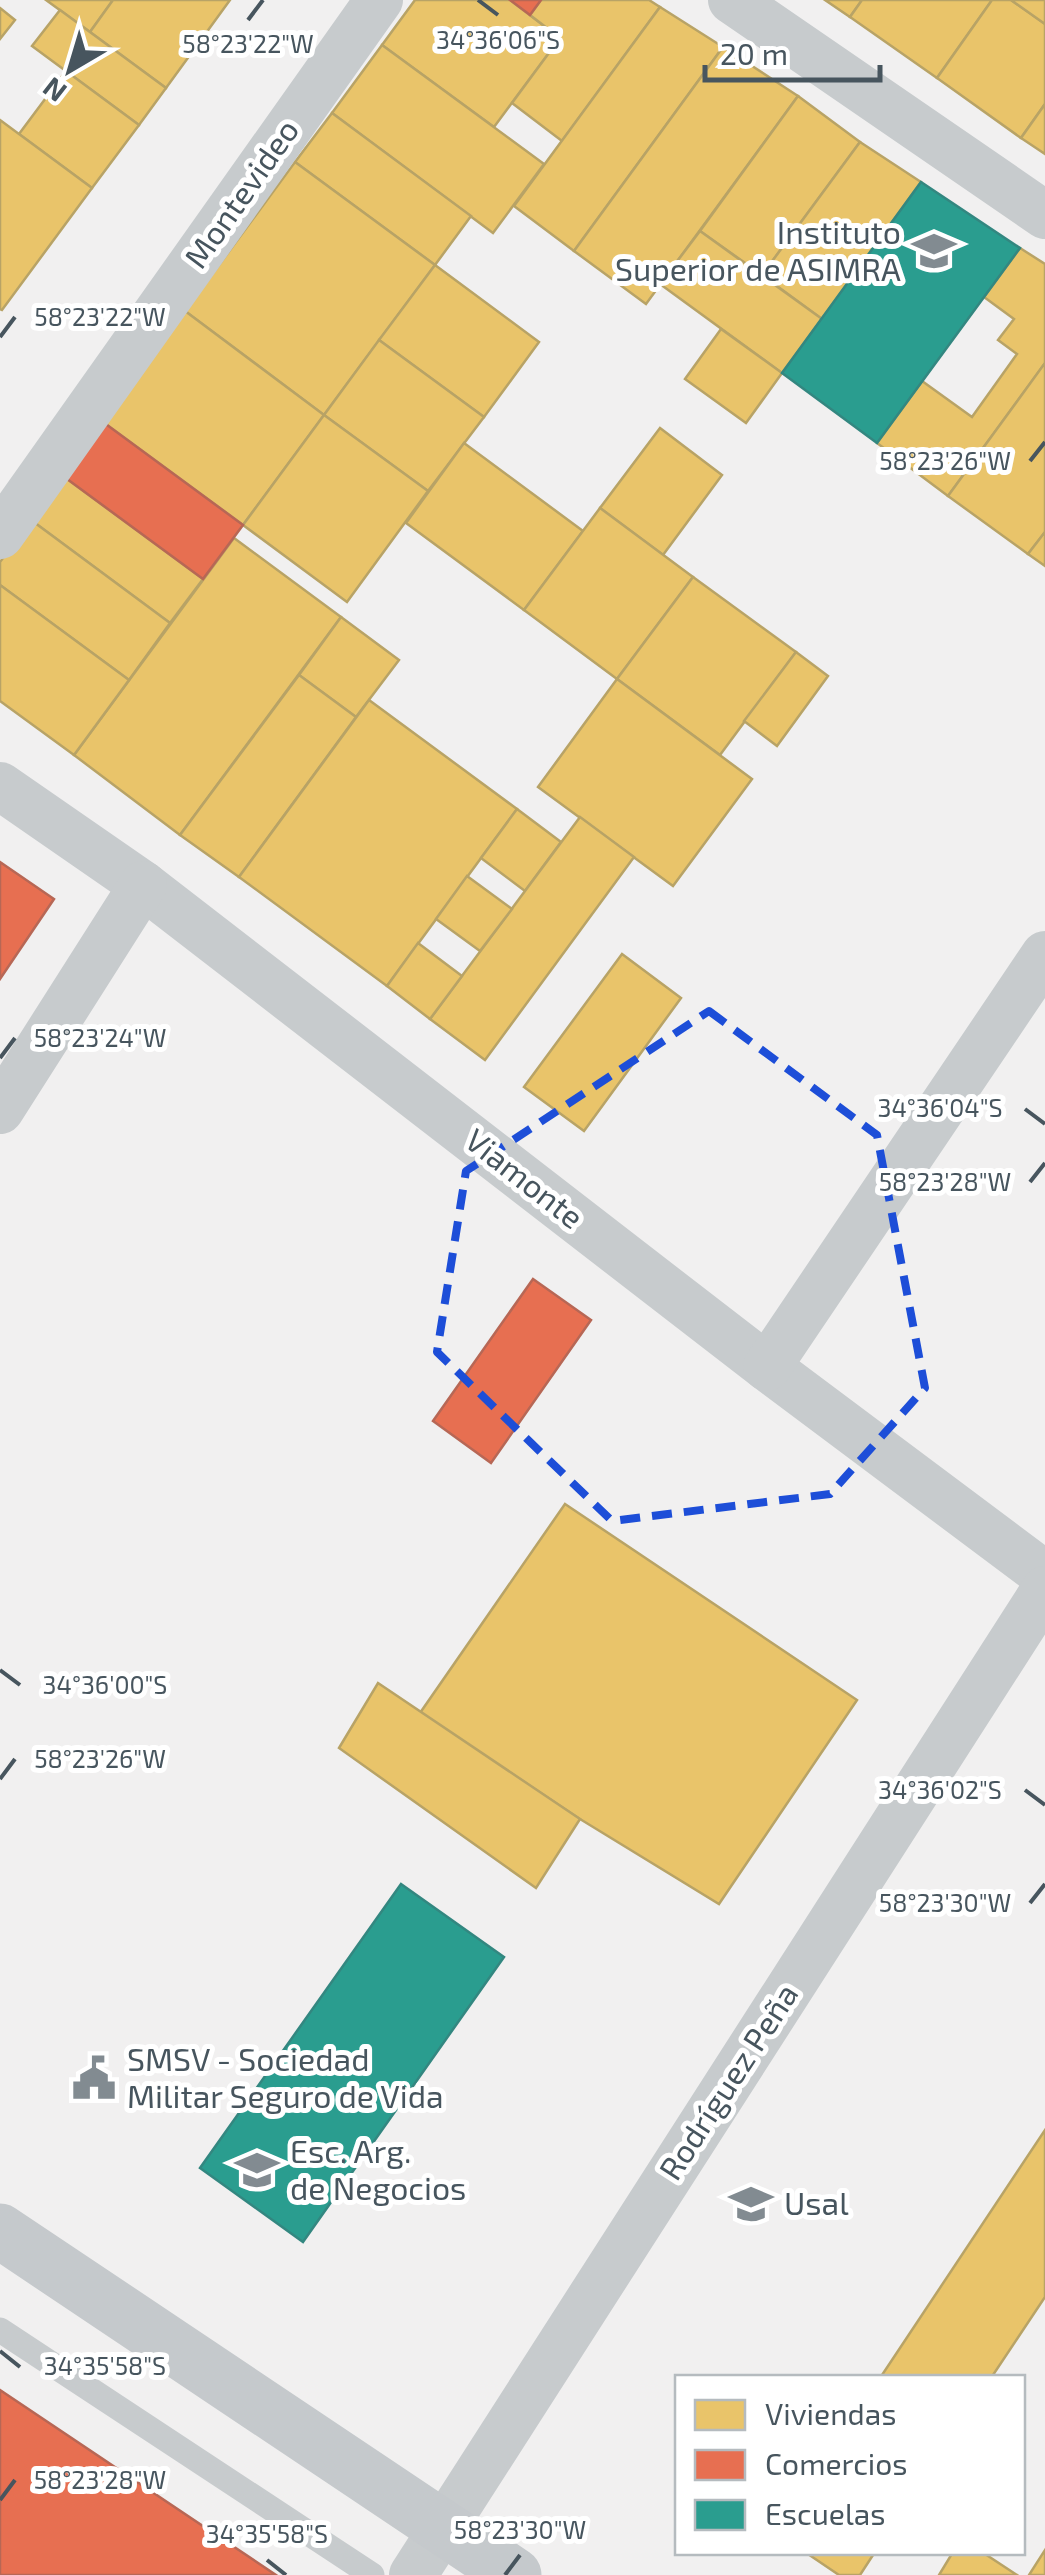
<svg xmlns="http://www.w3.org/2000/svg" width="1045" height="2575" font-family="'Exo 2',sans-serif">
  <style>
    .homes { fill: #e9c46a; stroke: #b8a366; stroke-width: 2.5 }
    .shops { fill: #e76f51; stroke: #b76755; stroke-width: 2.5 }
    .schools { fill: #2a9d8f; stroke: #338780; stroke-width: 2.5 }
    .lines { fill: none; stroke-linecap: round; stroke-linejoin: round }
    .service { stroke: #c7cbcd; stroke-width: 25 }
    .minor { stroke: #c7cbcd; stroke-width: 48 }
    .primary { stroke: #c5c9cc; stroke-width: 55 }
    .marked { fill: none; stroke: #1d4ed8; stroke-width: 8; stroke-dasharray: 20 12; stroke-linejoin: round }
    .ticks { fill: none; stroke: #47555e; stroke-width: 4 }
    .labels { text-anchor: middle; stroke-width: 10; stroke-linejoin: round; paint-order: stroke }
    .street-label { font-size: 32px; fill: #47555e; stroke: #fff }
    .poi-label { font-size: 32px; fill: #47555e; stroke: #fff; text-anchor: start }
    .ticks-label { font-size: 25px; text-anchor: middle; fill: #47555e; stroke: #fff; stroke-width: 10; stroke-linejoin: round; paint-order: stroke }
  </style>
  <rect width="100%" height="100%" fill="#f1f0f0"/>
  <!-- homes -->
  <g class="homes">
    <polygon points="46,0 113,0 90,32"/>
    <polygon points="113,0 230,0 166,88 90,32"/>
    <polygon points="415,0 510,0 560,38 494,127 382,45"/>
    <polygon points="541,0 649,0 660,7 562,141 512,103 560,38 530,15"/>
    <polygon points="825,0 862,0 850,17"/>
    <polygon points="862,0 992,0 937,78 850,17"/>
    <polygon points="992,0 1011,0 1045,24 1045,104 1021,138 937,78"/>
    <polygon points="1011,0 1045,0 1045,24"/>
    <polygon points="660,7 723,47 574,251 514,206"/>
    <polygon points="0,8 15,20 0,39"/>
    <polygon points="60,10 166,88 139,125 32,46"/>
    <polygon points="382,45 544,164 493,233 332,113"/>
    <polygon points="723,47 798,96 646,304 574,251"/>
    <polygon points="66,71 139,125 92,188 19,134"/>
    <polygon points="798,96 860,142 762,275 700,231"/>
    <polygon points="1045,104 1045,154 1021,138"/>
    <polygon points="332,113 471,216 435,265 295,162"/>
    <polygon points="0,120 92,188 2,310 0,309"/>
    <polygon points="860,142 921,182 822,319 762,275"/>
    <polygon points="295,162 435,265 324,415 185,311"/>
    <polygon points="700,231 822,319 782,373 660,284"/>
    <polygon points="1020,248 1045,264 1045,363 948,496 877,443 922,381 972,417 1017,354 998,340 1014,319 984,297"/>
    <polygon points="435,265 539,342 484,417 379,340"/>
    <polygon points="185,311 324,415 243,525 103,422"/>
    <polygon points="721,329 782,373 746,423 685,379"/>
    <polygon points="379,340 484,417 428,491 324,415"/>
    <polygon points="1045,363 1045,532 1028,554 948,496"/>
    <polygon points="324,415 428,491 347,602 243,525"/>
    <polygon points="660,428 722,475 663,555 600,508"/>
    <polygon points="464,443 583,531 524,610 406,523"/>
    <polygon points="63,476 203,579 170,623 31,520"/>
    <polygon points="600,508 693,577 617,679 524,610"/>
    <polygon points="31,520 170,623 129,680 0,585 0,562"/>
    <polygon points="1045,532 1045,566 1028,554"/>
    <polygon points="234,538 341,617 180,835 74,755"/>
    <polygon points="693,577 796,652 720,755 617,679"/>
    <polygon points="0,585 129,680 74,755 0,701"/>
    <polygon points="341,617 399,660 356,717 299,675"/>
    <polygon points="796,652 828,676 777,746 744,721"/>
    <polygon points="299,675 356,717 239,877 180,835"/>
    <polygon points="617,679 752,779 673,886 538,787"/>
    <polygon points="369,700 517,809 387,986 239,877"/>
    <polygon points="517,809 561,842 525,891 481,858"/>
    <polygon points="580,817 634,857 485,1060 430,1019"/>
    <polygon points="467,876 512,909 480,951 436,919"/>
    <polygon points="418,943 462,976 430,1019 387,986"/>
    <polygon points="622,954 681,998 584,1131 524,1087"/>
    <polygon points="565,1504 857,1700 719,1904 580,1819 420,1713"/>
    <polygon points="378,1683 580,1819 536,1888 339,1748"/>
    <polygon points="1045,2130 1045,2297 991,2378 880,2378"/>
    <polygon points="1045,2550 1045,2575 1029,2575"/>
    <polygon points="805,2552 875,2552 860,2575 839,2575"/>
    <polygon points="953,2552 982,2552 1017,2575 939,2575"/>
  </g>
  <!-- shops -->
  <g class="shops">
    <polygon points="510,0 541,0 530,15"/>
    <polygon points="103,422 243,525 203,579 63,476"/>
    <polygon points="0,862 54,899 0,979"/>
    <polygon points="533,1279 591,1320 491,1463 433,1421"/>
    <polygon points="0,2390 276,2575 0,2575"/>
  </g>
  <!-- schools -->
  <g class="schools">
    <polygon points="921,182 1020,248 877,443 782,373"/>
    <polygon points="401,1884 504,1957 303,2242 200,2168"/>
  </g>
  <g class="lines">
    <!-- service -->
    <polyline class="service" points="0,2330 372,2575"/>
    <!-- minor -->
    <g class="minor">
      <polyline points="732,0 1045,215"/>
      <polyline points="0,535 379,0"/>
      <polyline points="0,786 143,885 767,1367 1045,1575"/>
      <polyline points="0,1110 143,885"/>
      <polyline points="767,1367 1045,955"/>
      <polyline points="413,2575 1045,1590"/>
    </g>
    <!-- primary -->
    <polyline class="primary" points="0,2231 514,2575"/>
  </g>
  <!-- marked area -->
  <path class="marked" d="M709 1011 877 1135 925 1388 830 1494 612 1521 437 1352 466 1171Z"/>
  <!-- ticks -->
  <path class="ticks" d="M478 0 498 15M248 20 263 0M0 337 15 317M1030 461 1045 442M0 1058 15 1038M1025 1109 1045 1124M1030 1182 1045 1163M0 1670 20 1685M0 1779 15 1759M1025 1790 1045 1805M1030 1903 1045 1884M0 2351 20 2367M0 2500 15 2480M267 2560 286 2575M505 2575 520 2555"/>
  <!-- icons -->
  <defs>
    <g id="university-bare" transform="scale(3.45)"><path d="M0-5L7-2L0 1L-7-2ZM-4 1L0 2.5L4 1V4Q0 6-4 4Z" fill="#828b91" stroke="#fff" stroke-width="2.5" paint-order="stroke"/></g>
    <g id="civic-bare" transform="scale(3.45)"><path d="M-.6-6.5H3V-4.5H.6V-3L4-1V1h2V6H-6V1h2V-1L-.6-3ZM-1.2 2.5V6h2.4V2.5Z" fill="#828b91" stroke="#fff" stroke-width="2.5" paint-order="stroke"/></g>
  </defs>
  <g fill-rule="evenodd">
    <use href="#university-bare" x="934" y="251"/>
    <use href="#civic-bare" x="94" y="2078"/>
    <use href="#university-bare" x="257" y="2170"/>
    <use href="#university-bare" x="751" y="2204"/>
  </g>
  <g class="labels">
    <!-- street labels -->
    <g class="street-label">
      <text transform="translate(242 194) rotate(-55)" y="11">Montevideo</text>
      <text transform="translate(524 1179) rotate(38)" y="11">Viamonte</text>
      <text transform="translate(729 2082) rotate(-57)" y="11">Rodríguez Peña</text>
    </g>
    <!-- poi labels -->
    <g class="poi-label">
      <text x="901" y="244" text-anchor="end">Instituto<tspan x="901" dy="37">Superior de ASIMRA</tspan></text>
      <text x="127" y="2071">SMSV - Sociedad<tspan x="127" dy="37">Militar Seguro de Vida</tspan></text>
      <text x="290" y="2163">Esc. Arg.<tspan x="290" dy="37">de Negocios</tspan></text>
      <text x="784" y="2215">Usal</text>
    </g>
  </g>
  <g class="ticks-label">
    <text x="498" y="49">34°36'06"S</text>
    <text x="248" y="53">58°23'22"W</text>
    <text x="100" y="326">58°23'22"W</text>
    <text x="945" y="470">58°23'26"W</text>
    <text x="100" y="1047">58°23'24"W</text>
    <text x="940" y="1117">34°36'04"S</text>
    <text x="945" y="1191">58°23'28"W</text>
    <text x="105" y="1694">34°36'00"S</text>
    <text x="100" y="1768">58°23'26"W</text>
    <text x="940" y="1799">34°36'02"S</text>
    <text x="945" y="1912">58°23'30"W</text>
    <text x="105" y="2375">34°35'58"S</text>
    <text x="100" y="2489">58°23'28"W</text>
    <text x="520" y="2539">58°23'30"W</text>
    <text x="267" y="2543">34°35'58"S</text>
  </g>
  <!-- legend -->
  <rect x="675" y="2375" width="350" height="180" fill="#ffffff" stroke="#b5bbbf" stroke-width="2.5"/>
  <rect x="695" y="2400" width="50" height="30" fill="#e9c46a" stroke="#b5bbbf" stroke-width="2.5"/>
  <text x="765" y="2425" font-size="30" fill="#47555e">Viviendas</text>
  <rect x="695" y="2450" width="50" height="30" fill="#e76f51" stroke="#b5bbbf" stroke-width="2.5"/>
  <text x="765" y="2475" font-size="30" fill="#47555e">Comercios</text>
  <rect x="695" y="2500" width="50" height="30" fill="#2a9d8f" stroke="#b5bbbf" stroke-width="2.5"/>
  <text x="765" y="2525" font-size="30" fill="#47555e">Escuelas</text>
  <!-- north arrow -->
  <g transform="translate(70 70) rotate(218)" stroke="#ffffff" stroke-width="8" paint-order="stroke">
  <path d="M0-8L18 38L0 25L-18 38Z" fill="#47555e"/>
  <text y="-15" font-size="28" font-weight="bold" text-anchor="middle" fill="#47555e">N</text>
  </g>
  <!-- scale -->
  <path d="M705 65v15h175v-15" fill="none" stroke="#47555e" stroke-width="5"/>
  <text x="720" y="65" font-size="30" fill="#47555e" stroke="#ffffff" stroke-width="8" paint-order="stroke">20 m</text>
</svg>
